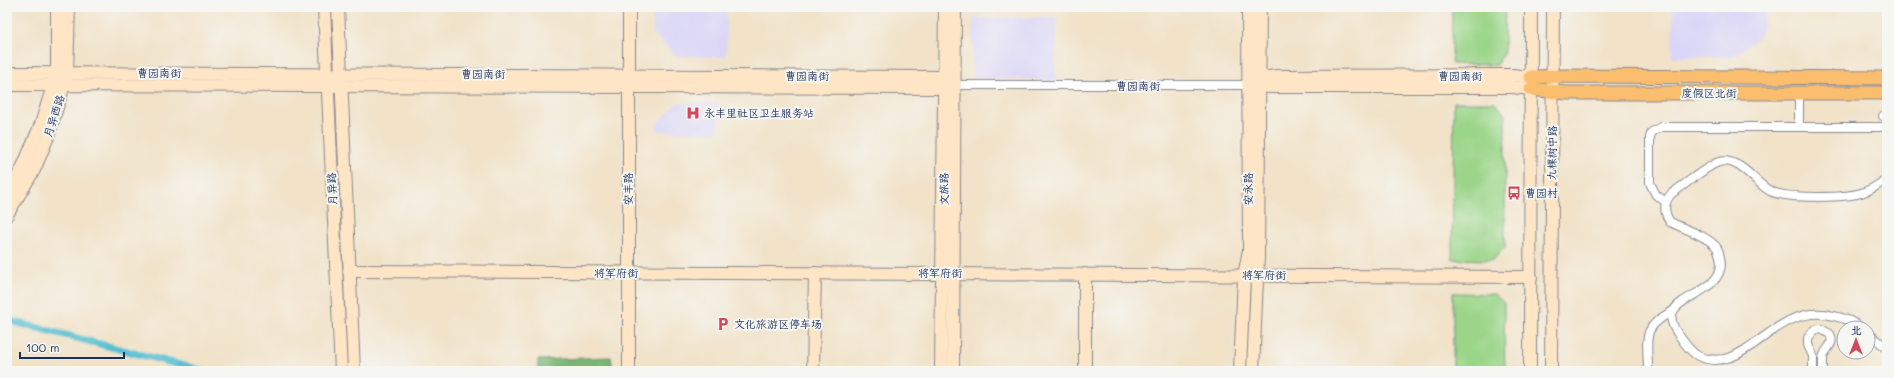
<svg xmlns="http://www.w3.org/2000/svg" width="1894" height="378" font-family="Mali,'LXGW WenKai TC',sans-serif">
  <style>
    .built { fill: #dad6f7 }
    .green { fill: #9bd589; stroke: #5b8274 }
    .forest { fill: #7cb675; stroke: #4c726a }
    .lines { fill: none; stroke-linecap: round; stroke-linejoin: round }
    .canal { stroke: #56c0d1; stroke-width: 7 }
    .street-casing { stroke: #868893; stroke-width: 10 }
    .secondary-casing { stroke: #868893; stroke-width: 14 }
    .primary-casing { stroke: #868893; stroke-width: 15 }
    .street { stroke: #fff; stroke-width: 8 }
    .secondary { stroke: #fde5c5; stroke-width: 12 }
    .primary { stroke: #fbbe6e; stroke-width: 13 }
    .labels { text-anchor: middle; stroke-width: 4; stroke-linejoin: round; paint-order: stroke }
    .street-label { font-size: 11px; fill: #1b2f5e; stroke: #f6f6f2 }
    .poi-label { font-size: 11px; fill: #1b2f5e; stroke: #f6f6f2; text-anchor: start }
  </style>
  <rect width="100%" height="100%" fill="#f6f6f2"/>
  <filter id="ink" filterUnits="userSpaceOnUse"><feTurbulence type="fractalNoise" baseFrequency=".025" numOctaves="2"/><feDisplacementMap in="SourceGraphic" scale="8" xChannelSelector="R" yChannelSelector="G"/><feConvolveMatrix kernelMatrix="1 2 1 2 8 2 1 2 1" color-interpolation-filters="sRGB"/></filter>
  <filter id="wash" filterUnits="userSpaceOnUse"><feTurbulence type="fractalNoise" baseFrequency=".012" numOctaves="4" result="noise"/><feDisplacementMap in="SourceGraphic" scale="16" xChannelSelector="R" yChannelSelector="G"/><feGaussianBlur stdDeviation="0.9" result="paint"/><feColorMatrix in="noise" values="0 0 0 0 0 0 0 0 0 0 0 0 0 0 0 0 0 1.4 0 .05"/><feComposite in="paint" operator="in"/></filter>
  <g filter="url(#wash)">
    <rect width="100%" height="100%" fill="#f1e2c8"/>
    <!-- built -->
    <g class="built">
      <polygon points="653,7 727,7 726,57 676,56 653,34"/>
      <polygon points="1673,7 1767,7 1760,37 1732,57 1672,57"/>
      <polygon points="1057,17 1055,80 973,78 973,18"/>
      <polygon points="677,103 718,103 718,132 657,131 657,124"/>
    </g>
    <!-- green -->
    <g class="green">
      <polygon points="1452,7 1505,7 1504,53 1496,65 1452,64"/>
      <polygon points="1454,102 1495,102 1505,115 1505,248 1493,260 1452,259"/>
      <polygon points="1453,293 1494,294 1504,303 1505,371 1453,371"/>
    </g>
    <!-- forest -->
    <polygon class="forest" points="611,357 613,371 538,371 538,360"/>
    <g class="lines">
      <!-- canal -->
      <polyline class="canal" points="7,320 204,371"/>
    </g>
  </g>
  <g filter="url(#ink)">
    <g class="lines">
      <!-- street casing -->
      <g class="street-casing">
        <g id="street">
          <polyline points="955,85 1248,85"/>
          <polyline points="1799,93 1799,127 1887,127"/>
          <polyline points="1883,116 1887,116"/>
          <polyline points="1666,202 1656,195 1650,183 1650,137 1652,132 1661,127 1799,127"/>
          <path d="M1861 328C1854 322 1844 318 1834 316 1773 300 1748 378 1698 356 1689 351 1684 342 1678 334 1650 295 1721 300 1721 263 1720 258 1720 253 1717 248 1710 237 1682 228 1670 222 1664 213 1663 203 1671 194 1682 187 1708 165 1719 162 1740 157 1754 182 1770 191 1786 199 1844 198 1861 193 1871 190 1879 185 1887 178"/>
          <polyline points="1868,333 1887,348"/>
          <path d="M1648 371C1648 338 1640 328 1673 311"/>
          <path d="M1813 371V356L1808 345V338L1814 330 1821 329 1830 334C1835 345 1827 346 1824 355 1822 359 1823 366 1823 371"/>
        </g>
      </g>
      <!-- secondary casing -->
      <g class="secondary-casing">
        <g id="secondary">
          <polyline points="324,7 341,371"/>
          <polyline points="338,7 354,371"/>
          <polyline points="7,73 944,77 955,85"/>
          <polyline points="1252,82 1259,78 1277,76 1512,75 1531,77"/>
          <polyline points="7,85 944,88 955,85"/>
          <polyline points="1252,86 1272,87 1512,87 1531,89"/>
          <polyline points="7,194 22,169 41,124 57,73 57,7"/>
          <polyline points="7,215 34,170 48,137 64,85 67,74 69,7"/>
          <polyline points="349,271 1531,277"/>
          <polyline points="1085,274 1085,371"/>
          <polyline points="629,371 629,7"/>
          <polyline points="813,371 815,273"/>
          <polyline points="941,371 945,7"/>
          <polyline points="953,371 955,7"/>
          <polyline points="1240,371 1244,276 1249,250 1248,7"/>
          <polyline points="1253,371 1258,257 1260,7"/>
          <polyline points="1530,371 1531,7"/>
          <polyline points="1551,371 1553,7"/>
        </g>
      </g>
      <!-- primary casing -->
      <g class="primary-casing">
        <g id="primary">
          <polyline points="1531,77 1566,76 1887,78"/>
          <polyline points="1531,89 1566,93 1887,93"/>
        </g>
      </g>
      <!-- street -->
      <use href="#street" class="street"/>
      <!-- secondary -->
      <use href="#secondary" class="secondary"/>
      <!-- primary -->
      <use href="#primary" class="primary"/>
    </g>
  </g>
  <!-- icons -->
  <defs>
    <g id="hospital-bare" transform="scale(1.08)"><path d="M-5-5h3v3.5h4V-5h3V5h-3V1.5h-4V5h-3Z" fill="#d1495b" stroke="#f6f6f2" stroke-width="2.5" paint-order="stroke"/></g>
    <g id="bus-bare" transform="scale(1.08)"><path d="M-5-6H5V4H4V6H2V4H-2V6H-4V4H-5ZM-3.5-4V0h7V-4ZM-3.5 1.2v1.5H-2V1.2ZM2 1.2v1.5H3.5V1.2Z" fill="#d1495b" stroke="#f6f6f2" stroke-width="2.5" paint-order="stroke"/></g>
    <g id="parking-bare" transform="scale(1.08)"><path d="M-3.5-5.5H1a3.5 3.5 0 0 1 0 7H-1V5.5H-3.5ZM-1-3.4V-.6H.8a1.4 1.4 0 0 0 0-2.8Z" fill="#d1495b" stroke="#f6f6f2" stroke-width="2.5" paint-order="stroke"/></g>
  </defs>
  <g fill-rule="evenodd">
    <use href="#hospital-bare" x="693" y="113"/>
    <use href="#bus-bare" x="1514" y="193"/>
    <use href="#parking-bare" x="723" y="324"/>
  </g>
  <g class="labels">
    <!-- street labels -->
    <g class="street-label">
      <text x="159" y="77">曹园南街</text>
      <text x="483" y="78">曹园南街</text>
      <text x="807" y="80">曹园南街</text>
      <text x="1460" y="80">曹园南街</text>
      <text x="1138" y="90">曹园南街</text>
      <text x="1709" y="97">度假区北街</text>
      <text transform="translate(54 116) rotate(-72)" y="4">月异西路</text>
      <text transform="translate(1552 153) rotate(-89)" y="4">九棵树中路</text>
      <text transform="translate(332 189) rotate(-93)" y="4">月异路</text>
      <text transform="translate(628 189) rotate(-90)" y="4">安丰路</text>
      <text transform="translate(944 189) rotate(-91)" y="4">文旅路</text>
      <text transform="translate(1248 189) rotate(-90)" y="4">安永路</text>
      <text x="616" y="277">将军府街</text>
      <text x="940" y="277">将军府街</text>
      <text x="1264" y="279">将军府街</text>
    </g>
    <!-- poi labels -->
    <g class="poi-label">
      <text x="704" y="117">永丰里社区卫生服务站</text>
      <text x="1525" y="197">曹园村</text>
      <text x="734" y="328">文化旅游区停车场</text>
    </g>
  </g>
  <!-- margin -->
  <rect width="1894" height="378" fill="none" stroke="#f6f6f2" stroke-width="24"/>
  <!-- north arrow -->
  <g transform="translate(1856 340)"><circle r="19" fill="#f6f6f2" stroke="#9ea6b7"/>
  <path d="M0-3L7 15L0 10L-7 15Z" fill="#d1495b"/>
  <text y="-6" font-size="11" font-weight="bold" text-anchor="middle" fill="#1b2f5e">北</text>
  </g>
  <!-- scale -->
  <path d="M20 352v6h104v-6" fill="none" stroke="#1b2f5e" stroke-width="2"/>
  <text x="26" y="352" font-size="12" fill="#1b2f5e" stroke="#f6f6f2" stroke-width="3" paint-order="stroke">100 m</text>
</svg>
